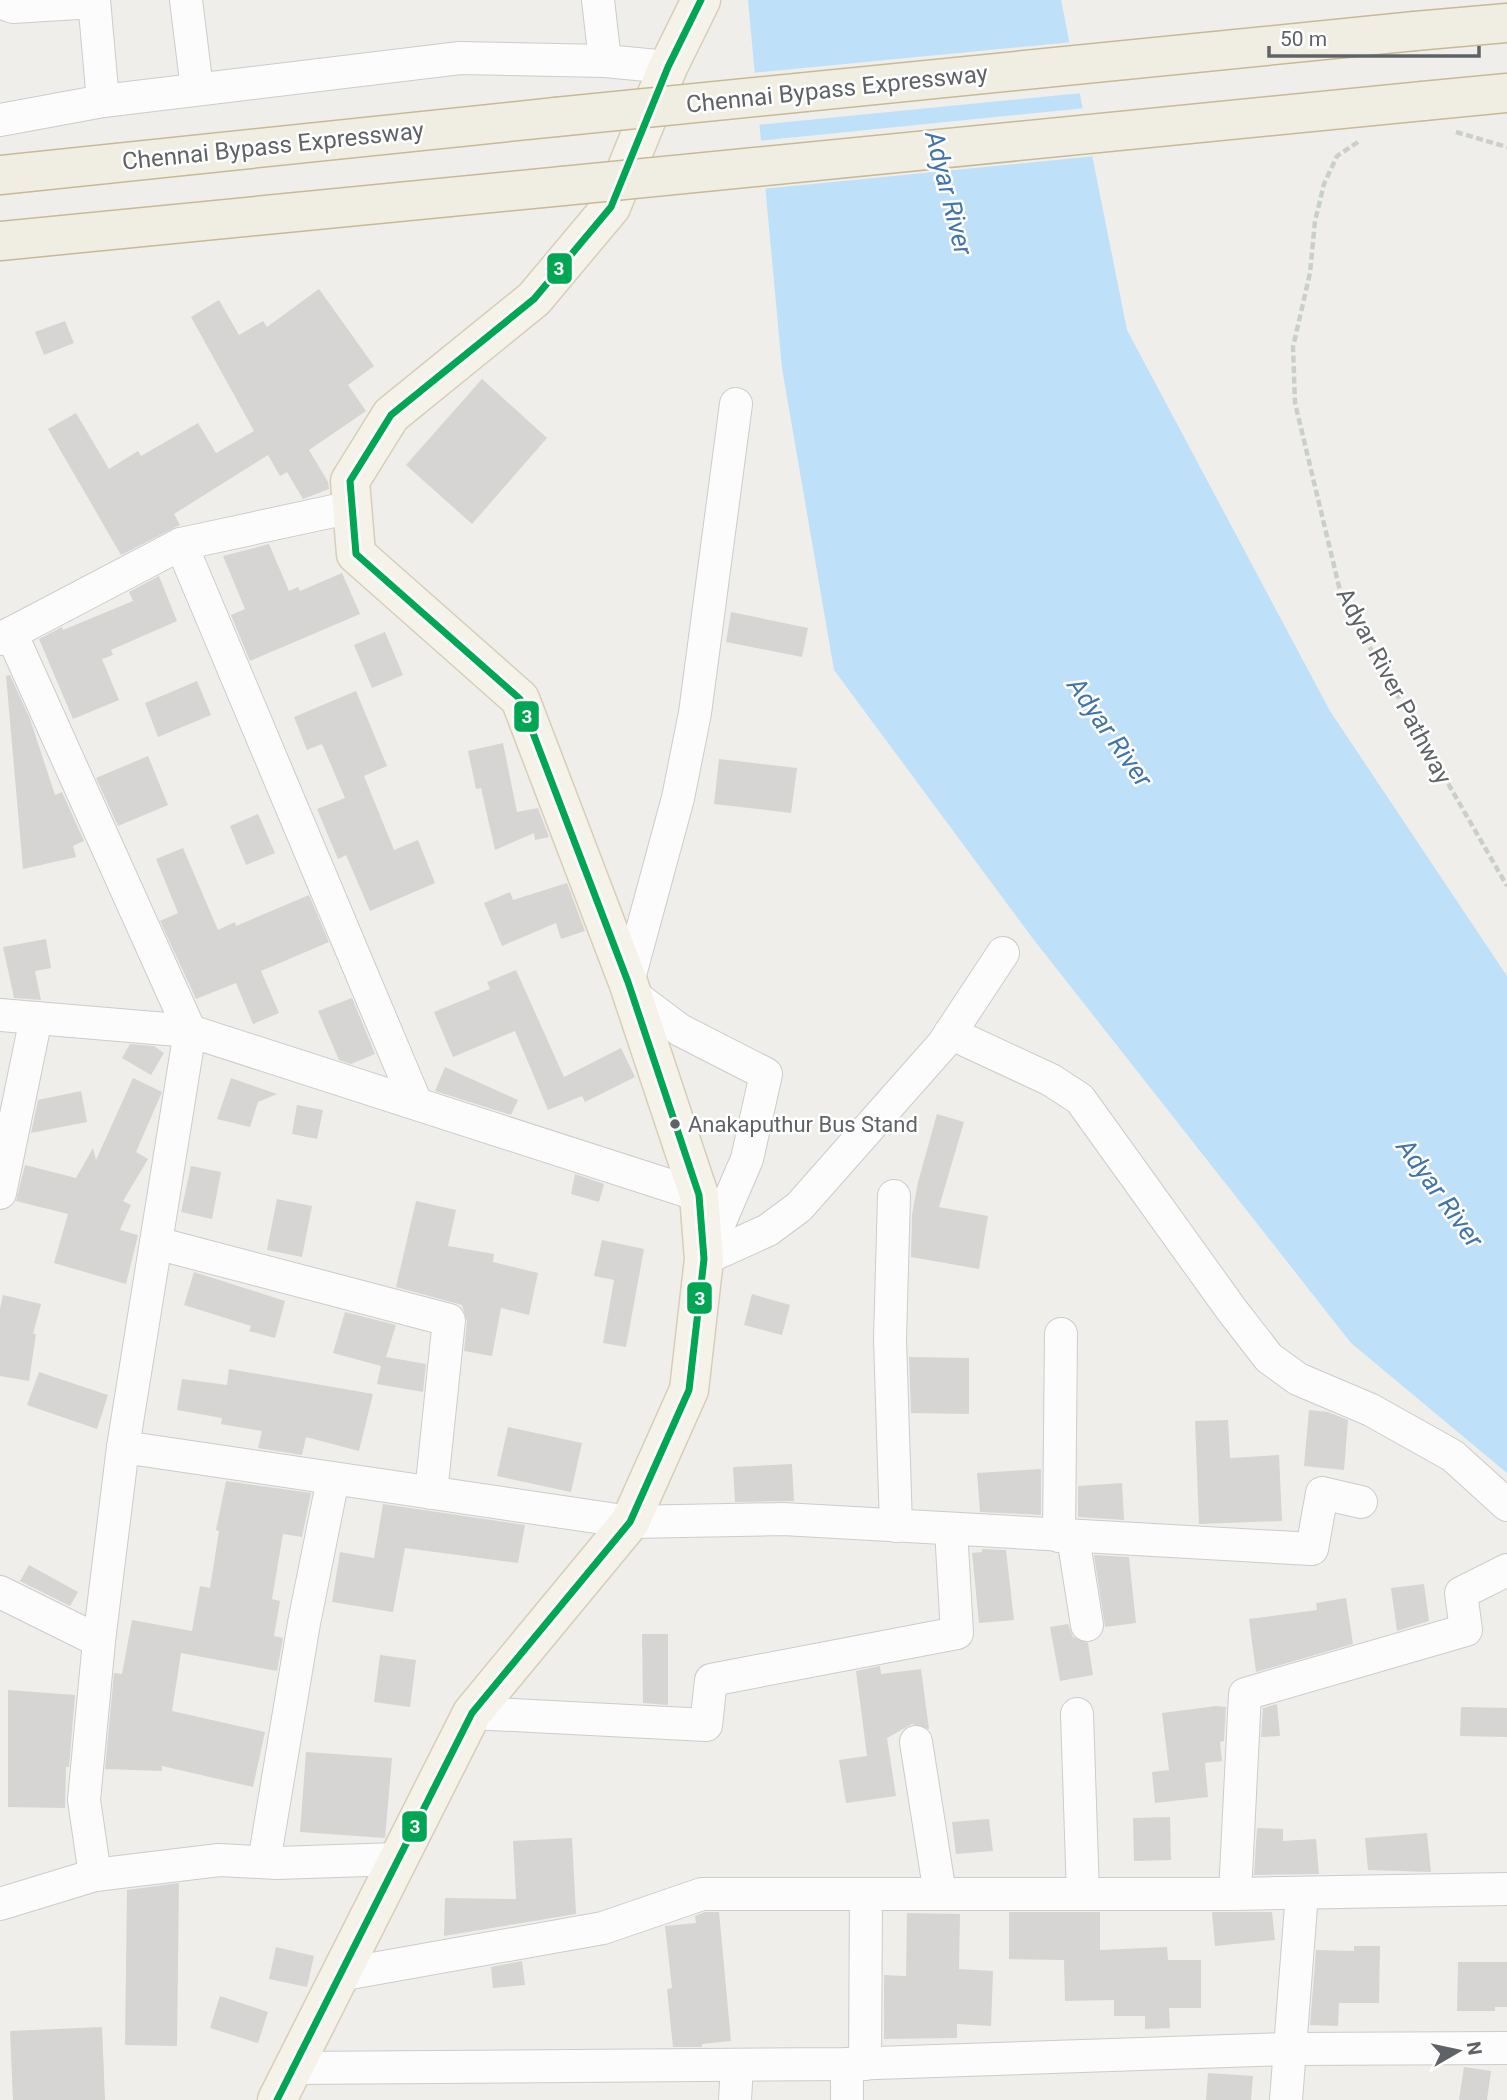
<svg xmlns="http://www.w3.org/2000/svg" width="1507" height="2100" font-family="Roboto,sans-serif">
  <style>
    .water { fill: #bfe0f9 }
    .pier { fill: #efeeea }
    .building { fill: #d6d5d3 }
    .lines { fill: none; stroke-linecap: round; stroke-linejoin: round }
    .minor-casing { stroke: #cbcccc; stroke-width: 34 }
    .major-casing { stroke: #d7ceb8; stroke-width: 41 }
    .highway-casing { stroke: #c8b996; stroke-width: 41 }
    .path { stroke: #cacfcc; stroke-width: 4.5; stroke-dasharray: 7 3.5; stroke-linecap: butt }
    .minor { stroke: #fdfcfc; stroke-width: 32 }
    .major { stroke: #f4f2e9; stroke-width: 38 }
    .highway { stroke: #f0ede3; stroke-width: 38 }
    .highway-bridge-casing { stroke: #c8b996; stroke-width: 41; stroke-linecap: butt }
    .highway-bridge { stroke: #f0ede3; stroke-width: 38 }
    .bus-1-casing { stroke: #fff; stroke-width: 12 }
    .bus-1 { stroke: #00a651; stroke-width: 7 }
    .bus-dot { fill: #5f6368; stroke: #fff; stroke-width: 2.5 }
    .labels { text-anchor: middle; stroke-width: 5; stroke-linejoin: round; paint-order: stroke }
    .bus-label { font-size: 22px; fill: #5f6368; stroke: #fff; text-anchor: start }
    .street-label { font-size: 24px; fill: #5f6368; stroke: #fff }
    .water-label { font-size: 26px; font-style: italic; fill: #4174aa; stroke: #fff }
    .line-badge { stroke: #fff; stroke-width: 2.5 }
    .badge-label { font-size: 19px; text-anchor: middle; font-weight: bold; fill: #fff }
  </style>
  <rect width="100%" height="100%" fill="#efeeea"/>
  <!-- water -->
  <polygon class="water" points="748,0 1061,0 1127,330 1330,711 1507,976 1507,1473 1351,1343 1034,940 834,670 782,368"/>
  <!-- pier -->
  <g class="pier">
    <polygon points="1073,42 1083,93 756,125 751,73"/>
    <polygon points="1086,108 1096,156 762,189 757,141"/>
  </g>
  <!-- building -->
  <g class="building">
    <polygon points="319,289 374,366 348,385 366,411 309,450 328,482 329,489 303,499 287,472 280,476 268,455 174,514 180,525 121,555 48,429 76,413 109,469 138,451 141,456 198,423 216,453 254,431 191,317 219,300 239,335 263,321 267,327"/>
    <polygon points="65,321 74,343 44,355 35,332"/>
    <polygon points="482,379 547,438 472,524 406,465"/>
    <polygon points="269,544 289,591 298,587 300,591 342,573 360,614 250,661 231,615 245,609 223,556"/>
    <polygon points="159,576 177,621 111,650 113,655 102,659 119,700 73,719 39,639 62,627 63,630 133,601 129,592"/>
    <polygon points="731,612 808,628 802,657 726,642"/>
    <polygon points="385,632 403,675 372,688 354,645"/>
    <polygon points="10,675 30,719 55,795 62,792 84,841 73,846 76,857 23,869 6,676"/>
    <polygon points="197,681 211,715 158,737 145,703"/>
    <polygon points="356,691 387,766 364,776 394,850 418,840 435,883 370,911 346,855 338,859 317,809 345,798 322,744 307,750 294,717"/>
    <polygon points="503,743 517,812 538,808 549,837 535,840 534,833 495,850 481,788 476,789 468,751"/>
    <polygon points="148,756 168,805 118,826 96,778"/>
    <polygon points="719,759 797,768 791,813 714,804"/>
    <polygon points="258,814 275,853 246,865 230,826"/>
    <polygon points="183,848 218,930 235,922 236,926 309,895 329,942 261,971 279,1013 253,1024 236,983 196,999 160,921 178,913 156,859"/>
    <polygon points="567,883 585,931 561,939 556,923 502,946 484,903 510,892 513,900"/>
    <polygon points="46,939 51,968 35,971 41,1000 14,998 3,947"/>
    <polygon points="516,970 564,1077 621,1048 635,1077 585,1102 582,1096 548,1110 515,1031 453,1057 434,1012 490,989 487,982"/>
    <polygon points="352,998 375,1054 351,1064 339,1060 318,1011"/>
    <polygon points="130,1044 154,1046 164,1053 151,1075 122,1058"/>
    <polygon points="445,1067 518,1100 511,1115 435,1091"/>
    <polygon points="133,1078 162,1092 136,1152 148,1159 123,1201 131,1205 120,1230 138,1235 126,1284 54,1263 68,1214 16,1201 25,1165 76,1178 93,1148 96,1160"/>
    <polygon points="231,1078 277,1094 258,1102 250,1127 217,1119"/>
    <polygon points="81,1091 87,1122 31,1133 38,1100"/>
    <polygon points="297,1105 323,1110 317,1139 292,1134"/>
    <polygon points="937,1114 964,1122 939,1207 988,1216 979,1269 911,1257 912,1215 918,1182"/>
    <polygon points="191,1166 221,1172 212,1219 181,1212"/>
    <polygon points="575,1174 604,1184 599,1202 571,1194"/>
    <polygon points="277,1199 312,1206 302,1257 267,1250"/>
    <polygon points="416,1201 456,1210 448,1246 494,1254 493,1262 538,1273 529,1315 501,1308 492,1356 464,1351 467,1321 462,1305 396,1287"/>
    <polygon points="602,1240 644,1249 626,1347 603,1343 614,1280 594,1276"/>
    <polygon points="194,1272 285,1301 275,1338 249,1331 251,1326 184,1305"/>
    <polygon points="752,1294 790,1305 782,1335 744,1325"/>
    <polygon points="3,1295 41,1304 33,1334 36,1334 29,1381 0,1376 0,1309"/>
    <polygon points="345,1312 396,1325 386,1357 426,1364 423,1392 377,1384 381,1366 333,1353"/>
    <polygon points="909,1357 969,1358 969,1414 911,1413"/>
    <polygon points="229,1369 373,1394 359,1451 306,1437 302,1455 258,1448 262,1431 221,1424 222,1418 177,1410 182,1379 227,1385"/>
    <polygon points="39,1372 108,1395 97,1429 27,1405"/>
    <polygon points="1309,1410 1328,1412 1348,1420 1344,1470 1304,1466"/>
    <polygon points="1228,1420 1230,1458 1279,1455 1282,1521 1199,1524 1195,1421"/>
    <polygon points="508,1427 582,1443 571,1492 497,1476"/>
    <polygon points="792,1464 794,1501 735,1502 733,1467"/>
    <polygon points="1041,1469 1041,1515 980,1512 977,1473"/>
    <polygon points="226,1481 311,1493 302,1537 283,1534 272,1599 280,1601 274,1636 283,1638 277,1671 181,1653 172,1711 265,1732 253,1787 162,1766 162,1771 105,1769 114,1673 122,1674 132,1620 192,1631 200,1586 210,1588 219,1531 216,1530"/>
    <polygon points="1122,1483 1124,1520 1078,1517 1078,1486"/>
    <polygon points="383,1504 525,1525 518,1563 405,1548 393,1612 332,1602 340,1552 374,1558"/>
    <polygon points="982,1549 1006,1550 1014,1620 979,1623 972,1553 982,1552"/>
    <polygon points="1094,1555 1129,1557 1136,1623 1105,1627"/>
    <polygon points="29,1565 78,1592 70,1606 20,1581"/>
    <polygon points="1424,1584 1429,1621 1397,1631 1391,1588"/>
    <polygon points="1346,1598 1353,1644 1256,1672 1249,1619 1317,1610 1316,1603"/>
    <polygon points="1068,1624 1073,1637 1088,1643 1093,1675 1060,1681 1050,1627"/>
    <polygon points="642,1634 668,1634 668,1705 643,1703"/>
    <polygon points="380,1655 416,1660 410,1707 374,1702"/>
    <polygon points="880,1666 881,1674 921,1669 929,1729 912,1724 887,1738 896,1796 846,1803 839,1760 867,1756 856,1671"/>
    <polygon points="8,1690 75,1695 69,1767 66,1767 65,1808 8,1807"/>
    <polygon points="1277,1704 1280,1736 1261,1737 1263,1708"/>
    <polygon points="1216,1706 1226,1707 1224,1741 1220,1742 1222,1761 1205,1763 1208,1797 1155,1803 1152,1772 1169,1770 1162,1713"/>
    <polygon points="1461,1707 1507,1708 1507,1737 1460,1736"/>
    <polygon points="306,1752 392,1758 385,1838 300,1832"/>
    <polygon points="1170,1817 1171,1860 1134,1861 1133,1818"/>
    <polygon points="989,1819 993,1851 956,1854 952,1822"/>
    <polygon points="1257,1828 1283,1829 1283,1841 1316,1839 1319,1874 1254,1875"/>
    <polygon points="1427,1833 1431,1872 1368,1870 1365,1838"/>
    <polygon points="572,1838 576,1914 444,1936 445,1898 516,1899 513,1841"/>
    <polygon points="179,1883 177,2046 125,2045 127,1890"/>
    <polygon points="705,1912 719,1912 731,2041 702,2044 702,2047 673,2047 667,1989 672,1988 665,1926 696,1923 695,1916"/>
    <polygon points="1009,1912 1100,1912 1100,1950 1167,1947 1168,1960 1201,1960 1201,2008 1169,2008 1170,2028 1145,2029 1145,2016 1114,2016 1114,2000 1065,2001 1064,1960 1009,1959"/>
    <polygon points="1212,1912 1272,1912 1275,1940 1215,1946"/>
    <polygon points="907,1913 960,1914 959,1969 993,1971 991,2026 957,2024 957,2038 884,2039 884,1975 906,1976"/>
    <polygon points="1354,1946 1380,1946 1379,2003 1339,2003 1338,2026 1310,2025 1316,1950 1354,1951"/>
    <polygon points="276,1947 314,1956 307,1987 269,1979"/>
    <polygon points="522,1961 525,1985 493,1988 491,1967"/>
    <polygon points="1458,1962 1507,1962 1507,2007 1495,2007 1495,2011 1457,2011"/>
    <polygon points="220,1996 268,2012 258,2043 210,2028"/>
    <polygon points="102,2027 105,2100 13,2100 10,2031"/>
    <polygon points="1464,2067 1491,2071 1487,2100 1459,2100"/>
    <polygon points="1208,2073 1253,2076 1251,2100 1206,2100"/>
  </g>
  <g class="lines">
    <!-- minor casing -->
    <g class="minor-casing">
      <g id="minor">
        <polyline points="94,0 103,101"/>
        <polyline points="186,0 197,89"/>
        <polyline points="598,0 605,61"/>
        <polyline points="0,2 13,7 94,2"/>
        <polyline points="0,120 103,101 460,58 605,61 668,67"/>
        <polyline points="181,544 416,1103"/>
        <polyline points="11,633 190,1031 123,1447 99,1641 84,1800 95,1875"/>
        <polyline points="0,639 181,544 352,507"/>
        <polyline points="628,982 678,798 695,713 736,404"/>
        <polyline points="632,994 680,1030 766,1074 747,1159 704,1259"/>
        <polyline points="0,1015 190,1031 699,1195"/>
        <polyline points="950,1033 1051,1080 1080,1099 1231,1309 1269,1358 1298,1379 1371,1410 1453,1456 1507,1505"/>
        <polyline points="0,1193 36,1018"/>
        <polyline points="894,1196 890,1339 896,1526"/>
        <polyline points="156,1243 449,1320 431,1493"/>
        <polyline points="704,1259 768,1230 799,1207 943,1044 1003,953"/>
        <polyline points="123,1447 630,1522 783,1519 1312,1549 1322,1493 1361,1502"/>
        <polyline points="1059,1536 1061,1334"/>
        <polyline points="1073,1537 1087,1625"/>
        <polyline points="0,1592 99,1641"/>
        <polyline points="472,1713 706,1725 711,1680 957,1633 951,1529"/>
        <polyline points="1077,1714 1083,1894"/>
        <polyline points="916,1742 940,1894"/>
        <polyline points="264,1862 304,1623 333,1479"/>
        <polyline points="1235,1894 1245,1694 1466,1630 1461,1593 1507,1570"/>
        <polyline points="0,1904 95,1875 219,1860 277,1863 398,1859"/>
        <polyline points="339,1975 603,1928 702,1894 1235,1894 1507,1889"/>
        <polyline points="847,2064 847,2100"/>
        <polyline points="865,2064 866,1894"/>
        <polyline points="292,2068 847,2064 1288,2049 1507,2048"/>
        <polyline points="735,2100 737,2065"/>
        <polyline points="1286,2100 1302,1893"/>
      </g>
    </g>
    <!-- major casing -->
    <g class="major-casing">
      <polyline id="major" points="277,2100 472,1713 630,1522 689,1390 704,1259 699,1195 628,982 520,699 356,554 350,481 391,415 534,299 611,207 668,67 701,0"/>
    </g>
    <!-- highway casing -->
    <g class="highway-casing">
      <g id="highway">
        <polyline points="1415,31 1507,23"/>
        <polyline points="1423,101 1507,93"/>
        <polyline points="0,175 556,117"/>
        <polyline points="0,241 563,186"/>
      </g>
    </g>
    <!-- path -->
    <g class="path">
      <polyline points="1456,132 1507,147"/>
      <polyline points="1358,142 1337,156 1324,184 1315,221 1310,273 1293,347 1295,403 1342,599 1507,886"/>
    </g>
    <!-- minor -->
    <use href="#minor" class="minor"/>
    <!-- major -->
    <use href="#major" class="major"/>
    <!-- highway -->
    <use href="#highway" class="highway"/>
    <!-- highway-bridge casing -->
    <g class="highway-bridge-casing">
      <g id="highway-bridge">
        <polyline points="556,117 1415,31"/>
        <polyline points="563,186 1423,101"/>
      </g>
    </g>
    <!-- highway-bridge -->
    <use href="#highway-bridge" class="highway-bridge"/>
    <!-- bus-1 casing -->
    <g class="bus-1-casing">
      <polyline id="bus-1" points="277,2100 472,1713 630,1522 689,1390 704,1259 699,1195 628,982 520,699 356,554 350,481 391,415 534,299 611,207 668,67 701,0"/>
    </g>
    <!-- bus-1 -->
    <use href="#bus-1" class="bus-1"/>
  </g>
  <!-- markers -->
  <circle class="bus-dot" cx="675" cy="1124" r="6"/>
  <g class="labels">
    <!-- bus labels -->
    <g class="bus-label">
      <text x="688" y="1132">Anakaputhur Bus Stand</text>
    </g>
    <!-- street labels -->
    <g class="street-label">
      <text transform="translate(837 89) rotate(-6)" y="8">Chennai Bypass Expressway</text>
      <text transform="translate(273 146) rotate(-6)" y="8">Chennai Bypass Expressway</text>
      <text transform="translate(1394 686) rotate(62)" y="8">Adyar River Pathway</text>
    </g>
    <!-- water labels -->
    <g class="water-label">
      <text transform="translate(949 193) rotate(76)" y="9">Adyar River</text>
      <text transform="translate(1110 732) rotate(55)" y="9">Adyar River</text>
      <text transform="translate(1440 1193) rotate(54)" y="9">Adyar River</text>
    </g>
  </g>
  <g class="line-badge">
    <rect x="546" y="252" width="27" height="33" rx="7" fill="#00a651"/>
    <rect x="513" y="700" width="27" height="33" rx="7" fill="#00a651"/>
    <rect x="686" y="1281" width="27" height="34" rx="7" fill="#00a651"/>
    <rect x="401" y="1810" width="27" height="33" rx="7" fill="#00a651"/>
  </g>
  <g class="badge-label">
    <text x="559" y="275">3</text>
    <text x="527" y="723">3</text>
    <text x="700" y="1305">3</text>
    <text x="415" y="1833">3</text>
  </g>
  <!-- north arrow -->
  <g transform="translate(1458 2051) rotate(81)" stroke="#ffffff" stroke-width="5" paint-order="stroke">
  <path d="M0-5L12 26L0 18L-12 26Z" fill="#5f6368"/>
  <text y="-10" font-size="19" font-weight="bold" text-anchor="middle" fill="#5f6368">N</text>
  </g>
  <!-- scale -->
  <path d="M1269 46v10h210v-10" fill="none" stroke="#5f6368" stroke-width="3.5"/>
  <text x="1280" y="46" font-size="21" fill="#5f6368" stroke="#ffffff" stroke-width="5" paint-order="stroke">50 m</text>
</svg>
